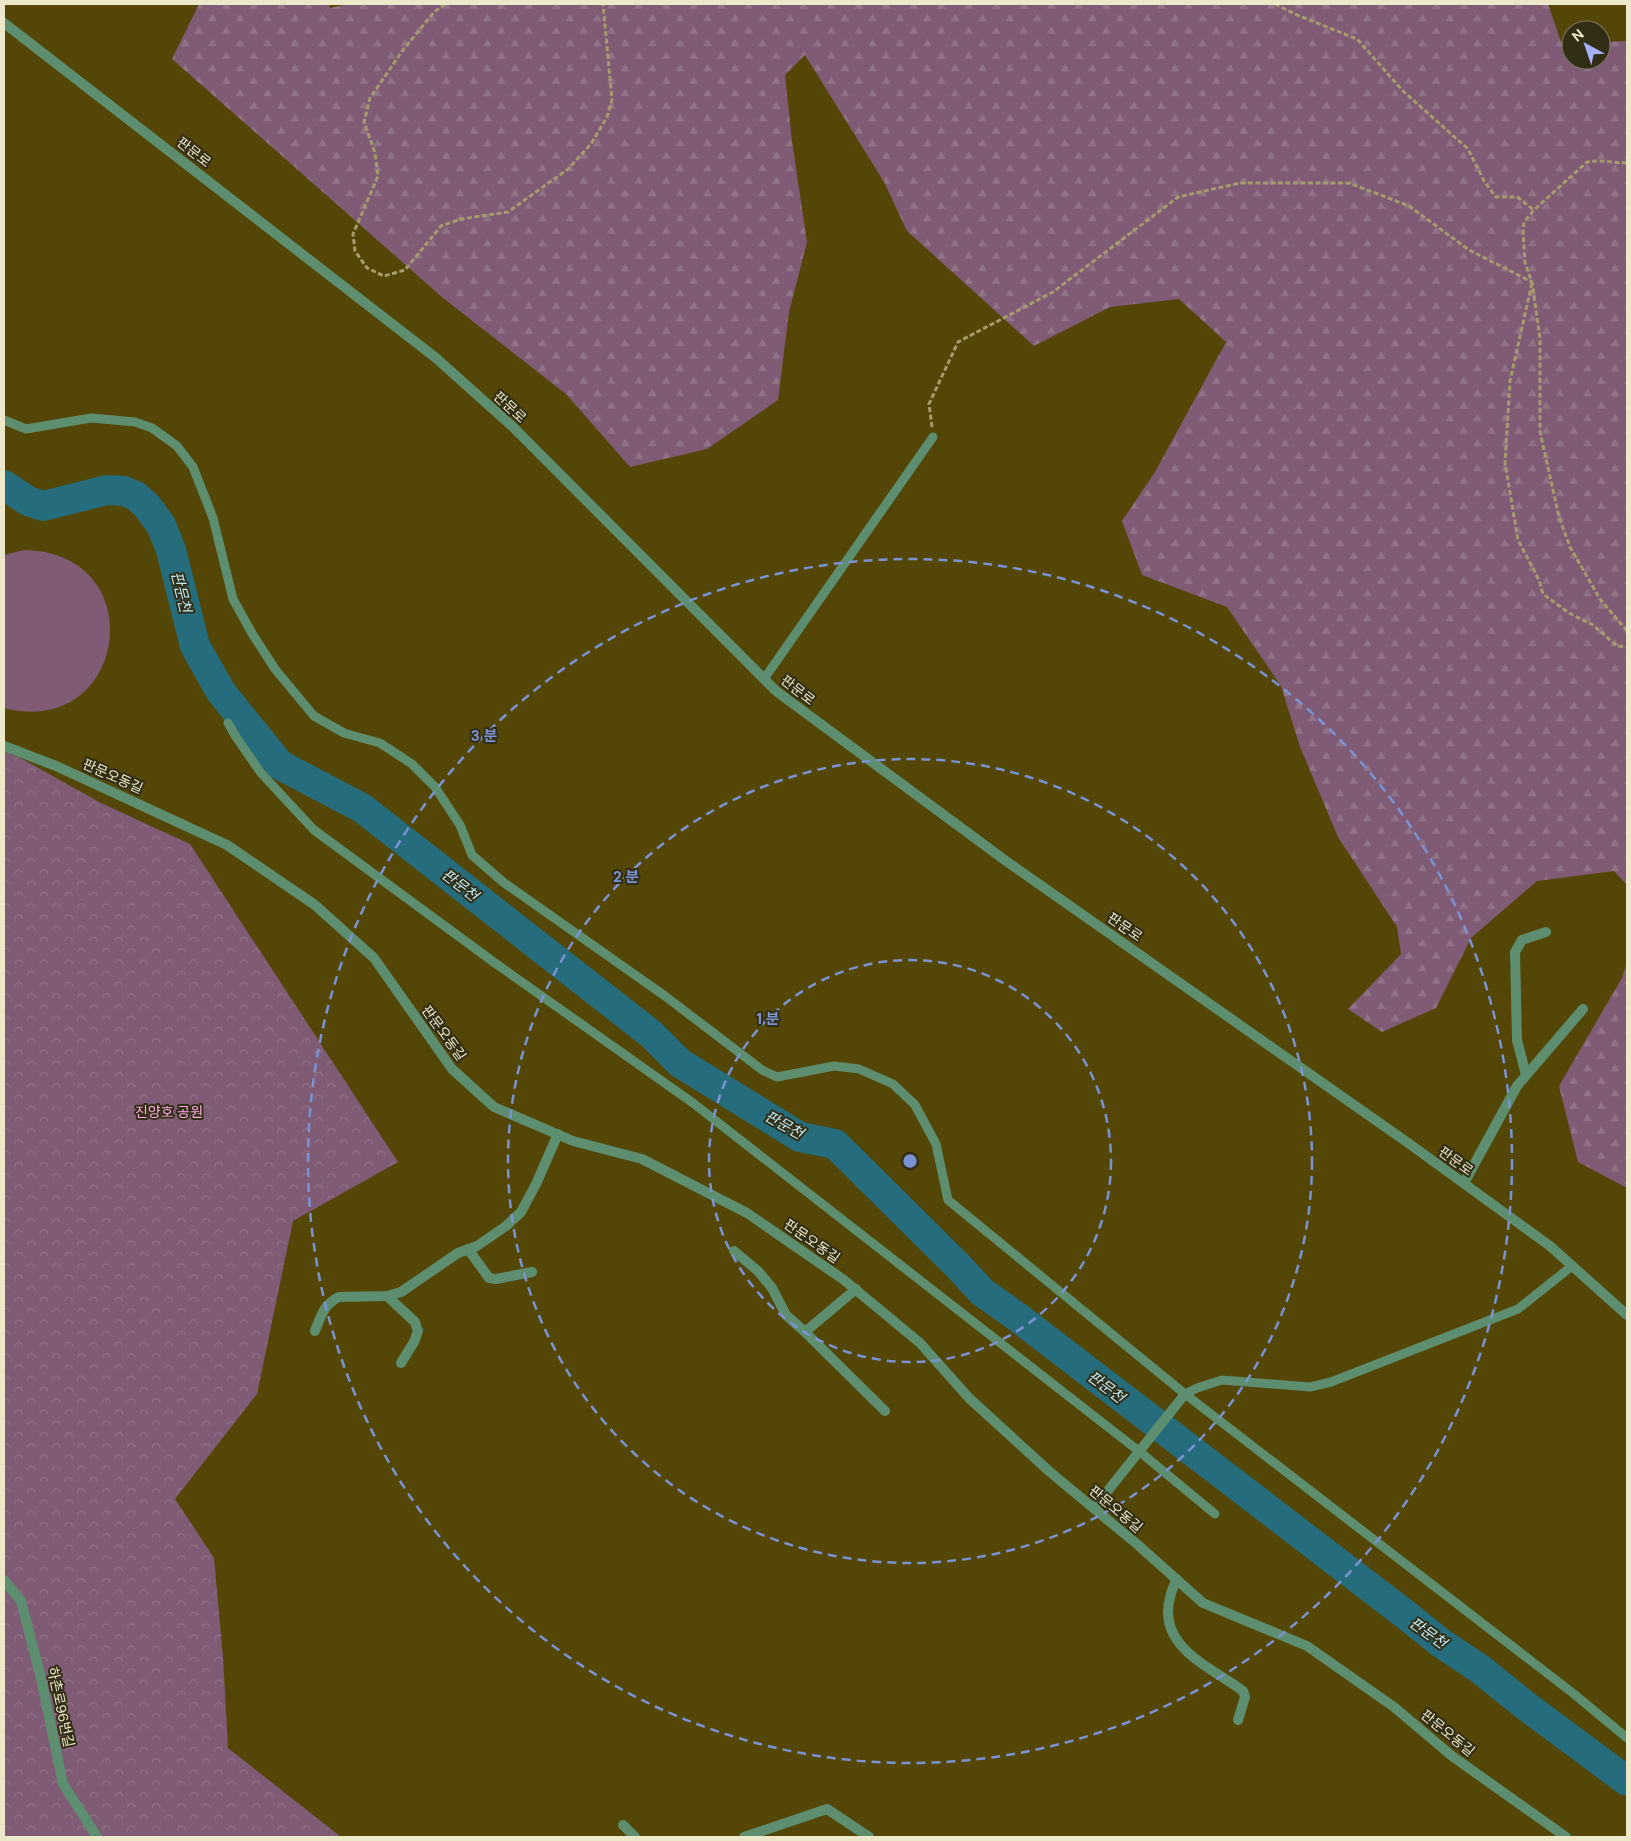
<svg xmlns="http://www.w3.org/2000/svg" width="1631" height="1841" font-family="'DM Sans','Noto Sans KR',sans-serif">
  <style>
    .forest { fill: url(#forest-firs) }
    .park { fill: url(#park-crowns) }
    .pitch { fill: #7f5b75 }
    .lines { fill: none; stroke-linecap: round; stroke-linejoin: round }
    .river { stroke: #256c7d; stroke-width: 30 }
    .path { stroke: #a59b6d; stroke-width: 3; stroke-dasharray: 5 2.5; stroke-linecap: butt }
    .service { stroke: #5e8e70; stroke-width: 9 }
    .minor { stroke: #5e8e70; stroke-width: 10 }
    .tertiary { stroke: #5e8e70; stroke-width: 10 }
    .ring { fill: none; stroke: #7b93d2; stroke-width: 2.5; stroke-dasharray: 9 6 }
    .labels { text-anchor: middle; stroke-width: 4; stroke-linejoin: round; paint-order: stroke }
    .street-label { font-size: 14px; fill: #eee8ca; stroke: #322d15 }
    .park-label { font-size: 14px; fill: #fba9e6; stroke: #322d15 }
    .water-label { font-size: 15px; font-style: italic; fill: #bfecf9; stroke: #322d15 }
    .centre { fill: #7b93d2; stroke: #322d15; stroke-width: 2.5 }
    .ring-label { font-size: 15px; text-anchor: middle; font-weight: bold; fill: #7b93d2; stroke: #322d15; stroke-width: 4; stroke-linejoin: round; paint-order: stroke }
  </style>
  <defs>
    <pattern id="forest-firs" width="22" height="20" patternUnits="userSpaceOnUse" patternTransform="scale(1.25)"><rect width="22" height="20" fill="#7f5b75"/><path d="M5 1l3.5 6h-7zM16 11l3.5 6h-7z" fill="#917387"/></pattern>
    <pattern id="park-crowns" width="20" height="18" patternUnits="userSpaceOnUse" patternTransform="scale(1.25)"><rect width="20" height="18" fill="#7f5b75"/><path d="M2 6a3 3 0 1 1 6 0M12 15a3 3 0 1 1 6 0" fill="none" stroke="#917387"/></pattern>
  </defs>
  <rect width="100%" height="100%" fill="#534606"/>
  <!-- forest -->
  <g class="forest">
    <polygon points="199,4 329,4 330,8 348,4 1548,4 1561,42 1571,42 1571,60 1601,60 1601,42 1627,41 1627,885 1614,871 1537,881 1471,938 1436,1008 1382,1032 1348,1009 1401,954 1397,927 1338,837 1300,747 1281,686 1227,607 1142,575 1122,521 1155,472 1226,342 1179,299 1110,307 1034,346 907,231 884,182 805,55 785,75 792,141 807,242 789,312 778,400 707,449 630,467 566,394 443,298 172,59"/>
    <polygon points="1627,962 1627,1188 1578,1162 1559,1086 1622,978"/>
  </g>
  <!-- park -->
  <polygon class="park" points="4,751 24,760 101,803 190,844 398,1162 293,1221 257,1394 175,1499 214,1558 223,1657 228,1748 341,1837 4,1837"/>
  <!-- pitch -->
  <path class="pitch" d="M24 550C154 552 128 740 4 708V555Z"/>
  <g class="lines">
    <!-- river -->
    <polyline class="river" points="4,485 28,501 43,506 107,490 124,491 136,496 147,506 161,525 171,550 195,646 221,692 280,765 362,808 651,1034 680,1063 800,1137 835,1144 960,1268 982,1292 1016,1316 1406,1615 1441,1643 1480,1669 1526,1706 1627,1781"/>
    <!-- path -->
    <g class="path">
      <polyline points="445,4 434,12 403,50 370,98 364,122 375,153 378,176 353,234 355,251 367,268 384,276 405,270 441,226 461,219 508,212 568,169 591,144 607,117 612,100 603,4"/>
      <polyline points="1275,4 1297,15 1357,39 1403,91 1468,149 1484,181 1496,197 1517,197 1534,210"/>
      <path d="M1627 163C1613 163 1601 159 1587 162L1534 210 1524 222 1523 231 1525 263 1532 282 1540 338V432L1559 517 1570 547 1600 599 1627 631"/>
      <polyline points="1532,283 1510,381 1505,463 1518,540 1539,580 1543,594 1569,613 1593,625 1617,646 1627,647"/>
      <polyline points="932,427 929,404 958,342 1053,292 1178,197 1240,183 1349,183 1409,206 1469,250 1532,282"/>
    </g>
    <!-- service -->
    <g class="service">
      <polyline points="4,420 26,429 91,418 135,422 152,428 177,446 193,467 213,518 233,599 253,635 275,669 314,716 344,733 380,743 412,764 435,787 460,825 472,855 503,882 665,996 762,1070 777,1077 834,1066 859,1069 893,1084 915,1105 936,1144 948,1200 1185,1394 1574,1694 1627,1738"/>
      <polyline points="764,679 933,437"/>
      <polyline points="228,723 236,737 261,773 314,830 495,963 693,1103 1140,1452 1215,1514"/>
      <polyline points="1185,1394 1197,1388 1222,1380 1310,1387 1331,1382 1518,1309 1572,1266"/>
    </g>
    <!-- minor -->
    <g class="minor">
      <polyline points="4,746 56,766 227,845 315,905 374,958 452,1069 494,1107 573,1141 642,1159 747,1213 844,1280 920,1343 969,1398 1050,1472 1138,1545 1203,1603 1307,1646 1394,1707 1452,1756 1566,1837"/>
      <polyline points="1526,1075 1517,1040 1515,952 1522,940 1546,932"/>
      <polyline points="1464,1183 1517,1086 1583,1009"/>
      <polyline points="468,1249 489,1278 496,1279 532,1272"/>
      <polyline points="734,1251 758,1271 772,1288 786,1315 805,1332 885,1411"/>
      <polyline points="387,1296 415,1322 418,1331 414,1342 401,1363"/>
      <path d="M315 1331C321 1316 324 1304 339 1297L387 1296 401 1292 458 1253 477 1246 506 1226 521 1212 536 1184 558 1134"/>
      <polyline points="805,1332 856,1289"/>
      <polyline points="1094,1508 1185,1394"/>
      <path d="M1177 1579C1174 1585 1171 1591 1170 1598 1157 1647 1211 1667 1243 1691L1245 1697 1238 1720"/>
      <polyline points="4,1580 21,1601 40,1674 63,1784 97,1837"/>
      <polyline points="623,1825 635,1837"/>
      <polyline points="744,1837 827,1809 869,1837"/>
    </g>
    <!-- tertiary -->
    <polyline class="tertiary" points="4,23 436,358 513,427 776,691 1006,861 1411,1145 1550,1246 1627,1315"/>
  </g>
  <!-- distance rings -->
  <g class="ring">
    <circle cx="910" cy="1161" r="201"/>
    <circle cx="910" cy="1161" r="402"/>
    <circle cx="910" cy="1161" r="602"/>
  </g>
  <g class="labels">
    <!-- street labels -->
    <g class="street-label">
      <text transform="translate(194 152) rotate(38)" y="5">판문로</text>
      <text transform="translate(510 407) rotate(43)" y="5">판문로</text>
      <text transform="translate(798 690) rotate(38)" y="5">판문로</text>
      <text transform="translate(113 776) rotate(24)" y="5">판문오동길</text>
      <text transform="translate(1125 927) rotate(35)" y="5">판문로</text>
      <text transform="translate(444 1033) rotate(54)" y="5">판문오동길</text>
      <text transform="translate(1456 1161) rotate(36)" y="5">판문로</text>
      <text transform="translate(812 1241) rotate(35)" y="5">판문오동길</text>
      <text transform="translate(1116 1509) rotate(40)" y="5">판문오동길</text>
      <text transform="translate(61 1707) rotate(78)" y="5">하촌로96번길</text>
      <text transform="translate(1448 1733) rotate(39)" y="5">판문오동길</text>
    </g>
    <!-- park labels -->
    <g class="park-label">
      <text x="169" y="1117">진양호 공원</text>
    </g>
    <!-- water labels -->
    <g class="water-label">
      <text transform="translate(181 592) rotate(76)" y="5">판문천</text>
      <text transform="translate(460 885) rotate(38)" y="5">판문천</text>
      <text transform="translate(784 1125) rotate(29)" y="5">판문천</text>
      <text transform="translate(1106 1387) rotate(37)" y="5">판문천</text>
      <text transform="translate(1428 1633) rotate(36)" y="5">판문천</text>
    </g>
  </g>
  <circle cx="910" cy="1161" r="8" class="centre"/>
  <g class="ring-label">
    <text x="484" y="741">3 분</text>
    <text x="626" y="882">2 분</text>
    <text x="768" y="1024">1 분</text>
  </g>
  <!-- border -->
  <rect width="1631" height="1841" fill="none" stroke="#eee8ca" stroke-width="10"/>
  <!-- north arrow -->
  <g transform="translate(1586 45) rotate(320)"><circle r="24" fill="#322d15" stroke="#7d785d"/>
  <path d="M0-4L9 19L0 12L-9 19Z" fill="#a5b1fc"/>
  <text y="-8" font-size="14" font-weight="bold" text-anchor="middle" fill="#eee8ca">N</text>
  </g>
</svg>
